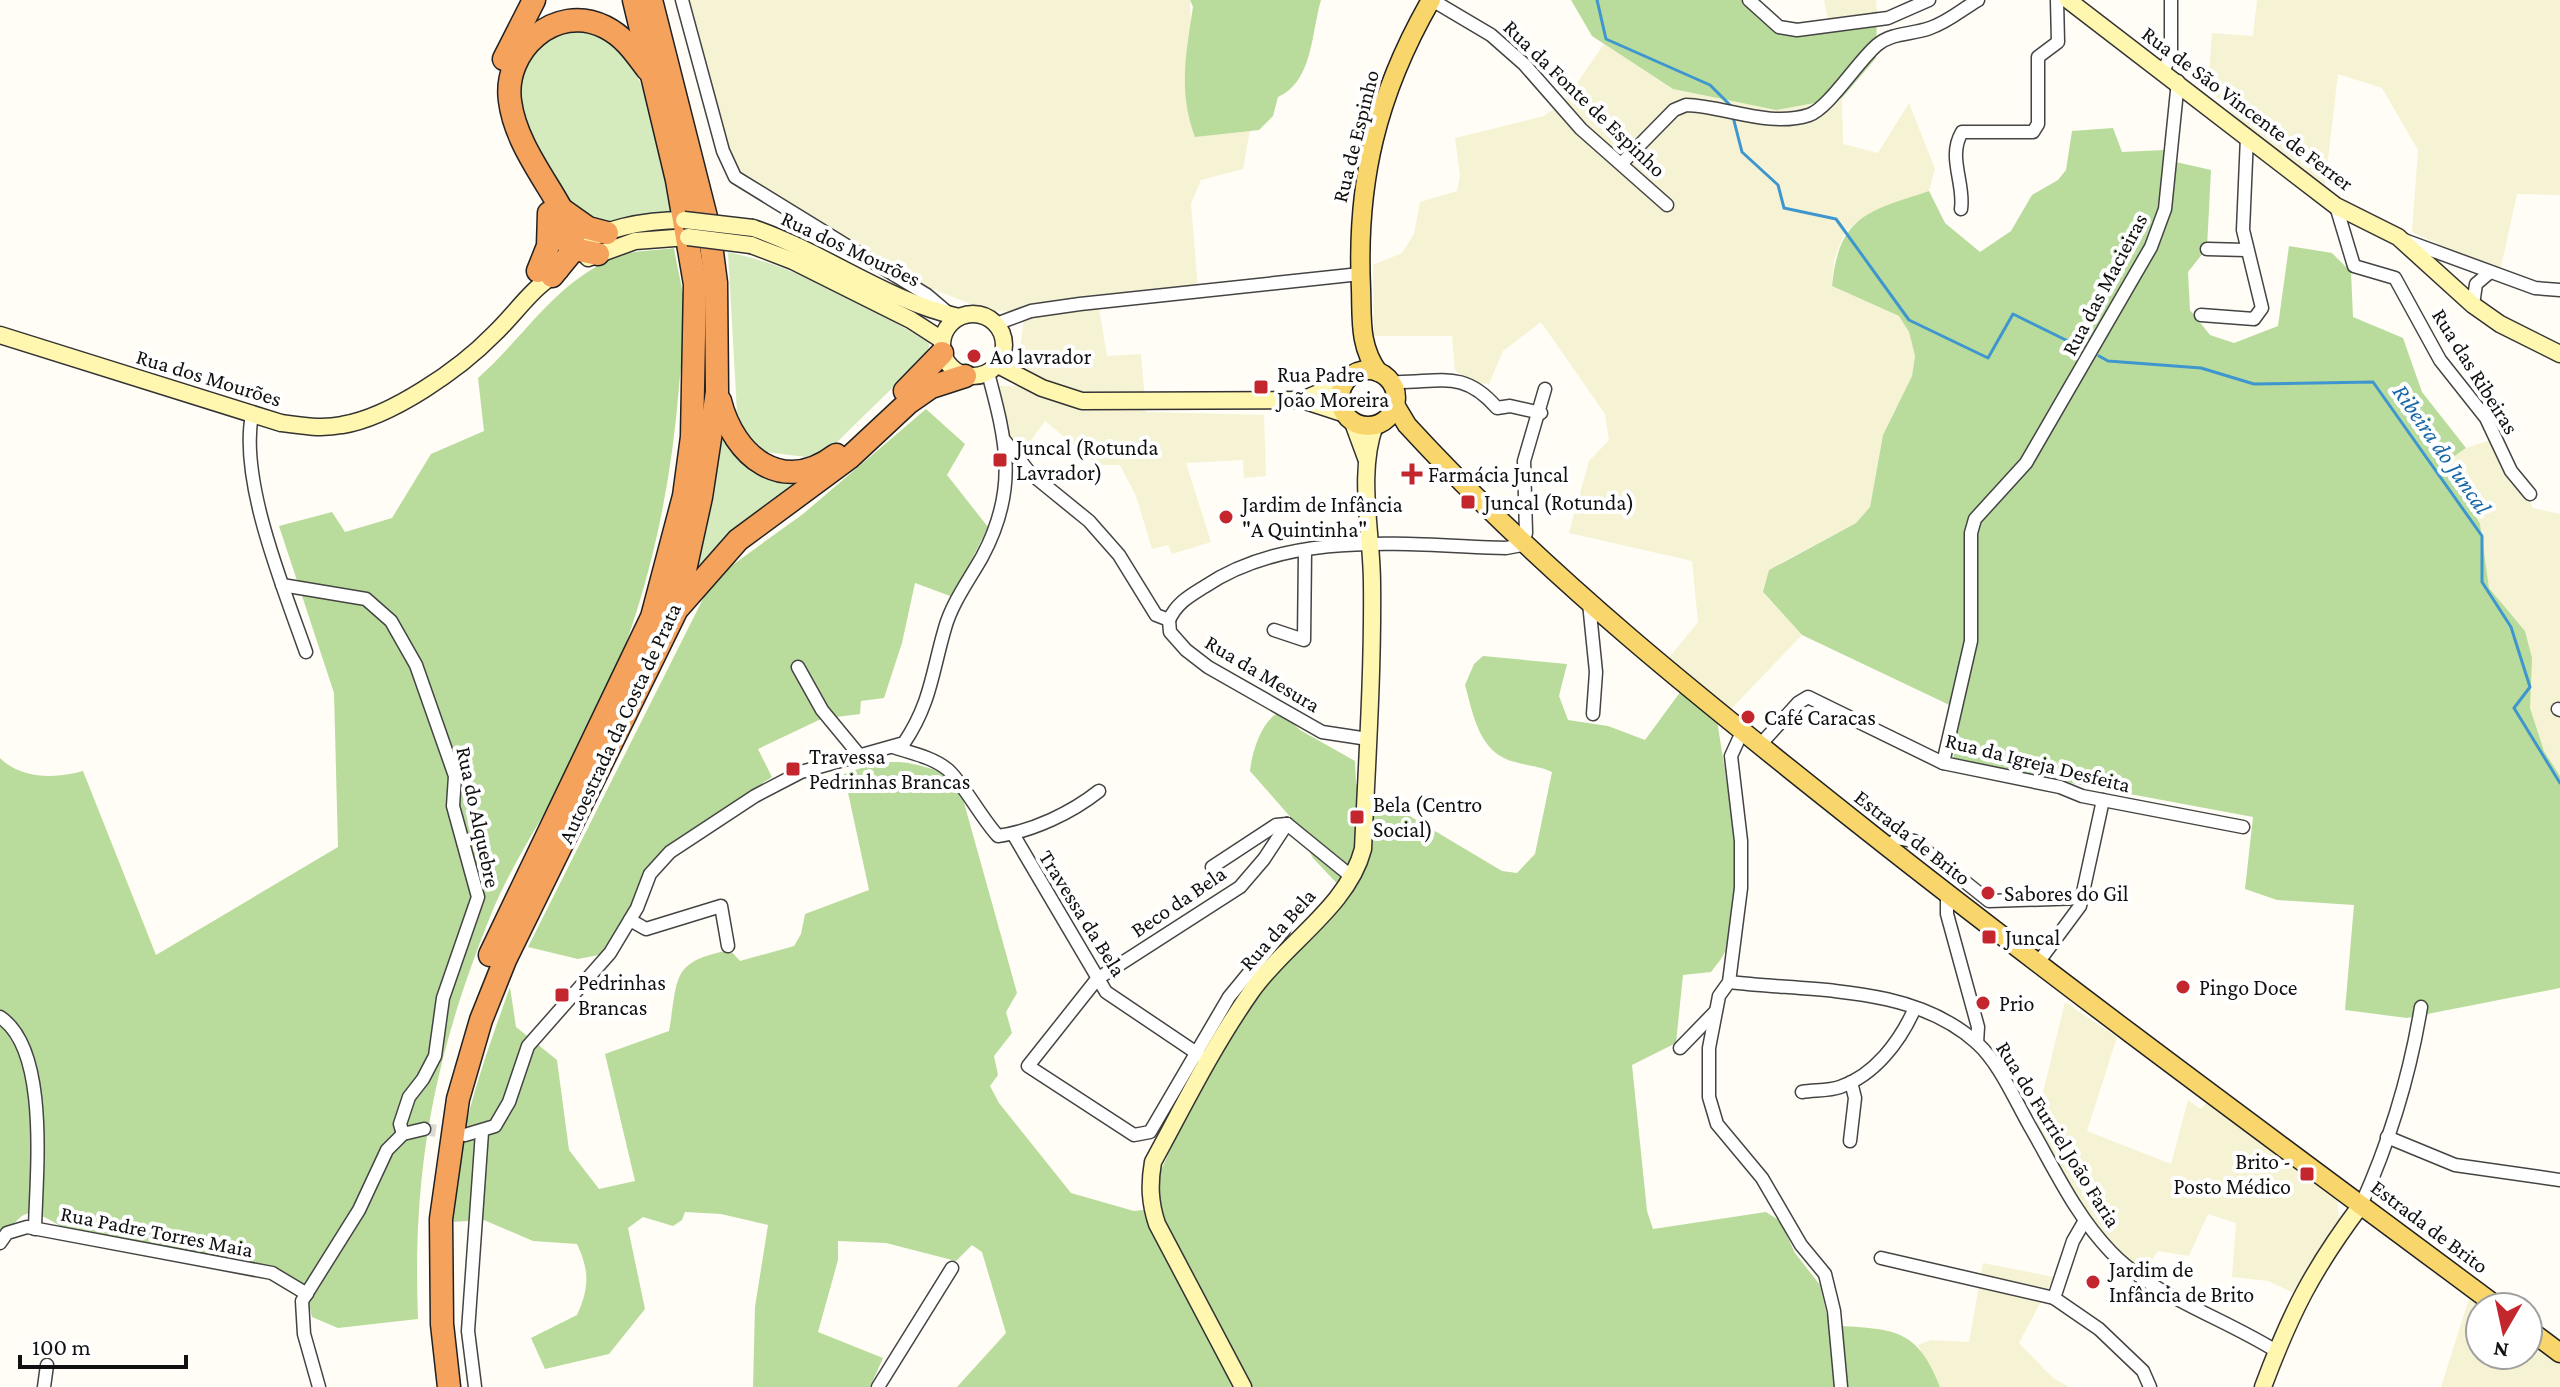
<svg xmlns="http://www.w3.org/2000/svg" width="2560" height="1387" font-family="'Crimson Pro',serif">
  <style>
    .farmland { fill: #f6f3d4 }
    .green { fill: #d5ebbd }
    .forest { fill: #b9dc9c }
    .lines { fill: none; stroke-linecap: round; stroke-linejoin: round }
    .stream { stroke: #3f96cf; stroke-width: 3 }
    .street-tunnel { stroke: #dbdad3; stroke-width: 12; stroke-dasharray: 12 6; stroke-linecap: butt }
    .street-casing { stroke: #444; stroke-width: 15 }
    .secondary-casing { stroke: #333; stroke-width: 19 }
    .primary-casing { stroke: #222; stroke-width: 21 }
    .highway-casing { stroke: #222; stroke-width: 25 }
    .street { stroke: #fff; stroke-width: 12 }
    .secondary { stroke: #fff6b0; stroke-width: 16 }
    .primary { stroke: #f9d66b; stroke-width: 18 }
    .highway { stroke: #f5a25d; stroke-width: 22 }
    .secondary-bridge-casing { stroke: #333; stroke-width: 19; stroke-linecap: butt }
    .secondary-bridge { stroke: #fff6b0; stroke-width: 16 }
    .poi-dot { fill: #c4262e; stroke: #fff; stroke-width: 3 }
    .labels { text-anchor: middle; stroke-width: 8; stroke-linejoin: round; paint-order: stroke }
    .street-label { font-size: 22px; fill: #111; stroke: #fff }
    .poi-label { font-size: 22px; fill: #111; stroke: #fff; text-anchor: start }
    .water-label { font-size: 24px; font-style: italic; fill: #1768a6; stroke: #fff }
  </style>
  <rect width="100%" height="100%" fill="#fffdf5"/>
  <!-- farmland -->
  <g class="farmland">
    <polygon points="688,0 1190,0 1195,137 1250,130 1243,169 1201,180 1191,204 1198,288 1098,302 1107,356 1141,354 1146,412 1264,415 1266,476 1244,478 1243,460 1186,463 1211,542 1172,554 1168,545 1152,549 1136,496 1120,465 1098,465 1045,421 1024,450 1008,435 993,386 1015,386 1025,312 988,311 920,284 756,190 736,172"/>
    <polygon points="1824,0 1876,0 1877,11 1829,25"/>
    <polygon points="2257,0 2560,0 2560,195 2517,194 2500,272 2412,232 2418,150 2382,88 2338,74 2324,194 2245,127 2208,88 2212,33 2253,36"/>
    <polygon points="1604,44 1673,89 1776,110 1842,98 1843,144 1878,153 1909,103 1935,169 1929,191 1863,217 1845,232 1834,260 1832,286 1899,316 1909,332 1915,356 1912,376 1883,435 1870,507 1856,523 1782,562 1763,593 1802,635 1730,710 1667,660 1698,622 1692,561 1569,533 1589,461 1609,440 1605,414 1541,322 1503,351 1489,384 1476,383 1455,371 1452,336 1374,336 1373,265 1402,253 1414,234 1420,202 1457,191 1460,176 1455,138 1544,116 1566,99"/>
    <polygon points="2497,438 2533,508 2560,514 2560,776 2544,751 2530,708 2525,631 2489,588 2484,558 2451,470 2452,457 2466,448"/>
    <polygon points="2065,1002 2117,1037 2087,1131 2171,1164 2188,1100 2201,1109 2210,1098 2337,1194 2339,1223 2298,1295 2268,1281 2232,1277 2236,1223 2208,1214 2189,1256 2158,1251 2143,1273 2092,1223 2035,1125"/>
    <polygon points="1983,1263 2054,1277 2019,1343 2053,1378 2069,1387 1940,1387 1918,1345 1931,1340 1969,1342"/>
    <polygon points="2470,1295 2486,1307 2480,1307 2480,1355 2528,1355 2528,1338 2560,1362 2560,1387 2441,1387"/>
  </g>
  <!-- green -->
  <g class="green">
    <path d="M566 29C577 30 594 29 603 34 650 60 662 165 674 214L608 224 588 219 561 199 525 123 517 83 537 45Z"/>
    <path d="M728 252C798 267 868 305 929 343L928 353 831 448 806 457 765 452 741 427 737 413Z"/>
    <polygon points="723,432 807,478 702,570 696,567 713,499"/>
  </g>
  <!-- forest -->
  <g class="forest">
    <path d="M1190 0H1321C1311 34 1313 81 1278 97L1273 116 1259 130 1195 137C1178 92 1186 53 1193 7Z"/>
    <polygon points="1571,0 1747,0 1784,29 1829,25 1877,11 1876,58 1842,98 1776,110 1673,89 1592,36"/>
    <path d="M2113 128 2122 152 2164 150 2176 162 2211 170 2207 248 2188 272 2190 310 2210 335 2234 343 2278 326 2289 246 2332 253 2351 272 2353 317 2403 338 2422 392 2466 448 2453 457 2451 470 2480 524 2489 588 2525 631 2532 658 2530 708 2544 751 2560 776V988L2407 1018 2345 1010 2354 905 2277 900 2245 889 2253 817 1953 761 1960 710 1802 635 1763 592 1769 570 1856 523 1870 507 1883 435 1912 376 1915 356 1909 332 1899 316 1832 286C1839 215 1867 212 1929 191L1945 223 1980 252 2011 231 2032 195 2058 180 2066 170 2072 131Z"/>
    <path d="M674 248C677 268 683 288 685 308 687 333 681 362 679 387 669 513 639 633 582 747 554 802 516 854 492 912 435 1053 412 1167 418 1319L338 1328 312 1317 308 1300 286 1275 231 1260 60 1226C22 1202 23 1215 0 1241V758C21 779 56 779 83 771L156 955 338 847 334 693 279 526 332 512 345 532 392 518 431 454 484 431 478 378C528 334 562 271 630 253 644 250 660 250 674 248Z"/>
    <polygon points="926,409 965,444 947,475 988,527 953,597 915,583 902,643 884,698 861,701 860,714 821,719 758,749 772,777 669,845 609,953 578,959 528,947 713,579 803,514"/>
    <path d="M1483 656 1567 664 1559 696 1568 720 1608 726 1645 740 1681 691 1717 720C1727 787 1747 880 1727 946 1725 955 1717 964 1711 972L1683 975 1676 1043 1632 1065 1647 1211 1653 1229 1766 1212 1780 1221 1795 1253 1820 1285 1829 1325C1890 1330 1916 1324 1940 1387H957L1006 1333 982 1252 972 1245 956 1261 886 1243 838 1241V1260L818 1332 883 1358 870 1387H753L755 1307 768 1225 721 1214 685 1212 682 1220 673 1226 643 1217 628 1228 645 1309 609 1354 545 1369 531 1338 577 1315C589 1288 590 1272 577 1244L533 1241 484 1220 452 1222C454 1141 483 1063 510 987L516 1027 557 1060 569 1150 599 1189 635 1181 605 1054 669 1031C679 976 670 962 730 950L740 961 794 946 801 934 805 914 869 890 844 774C892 757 903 759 950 775L963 799 1017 993 1006 1012 1012 1033 994 1056 998 1075 990 1086 999 1103 1071 1193 1134 1211 1162 1208 1156 1181 1208 1068 1262 988 1340 908 1343 890 1313 858 1293 820 1250 771C1252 753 1261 720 1280 712L1300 730 1355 761 1356 784 1502 871 1517 873 1535 854 1552 772C1539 766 1528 766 1515 762 1479 754 1473 714 1465 685L1474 664Z"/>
  </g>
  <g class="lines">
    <!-- stream -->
    <g class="stream">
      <polyline points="1597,0 1606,39 1710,85 1731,106"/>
      <polyline points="1733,117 1742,152 1778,185 1784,208 1836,219 1909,320 1988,358 2013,314 2082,348"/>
      <polyline points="2099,356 2108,361 2201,368 2254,384 2373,382 2482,536 2482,582 2511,627 2530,687 2514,708 2560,783"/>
    </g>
    <!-- street-tunnel -->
    <polyline class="street-tunnel" points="424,1129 458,1134"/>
    <!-- street casing -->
    <g class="street-casing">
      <g id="street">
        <polyline points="682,0 723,151 735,177 927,295 947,312"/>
        <polyline points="1432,0 1491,35 1524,64 1581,129 1667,205"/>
        <polyline points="1749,0 1779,27 1797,30 1888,18 1929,0"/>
        <polyline points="2163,71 2171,55 2171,0"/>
        <path d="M1622 163 1674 110 1686 105C1725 106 1769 128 1809 115 1828 109 1858 61 1877 45 1893 32 1911 35 1930 28 1948 22 1961 10 1978 0"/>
        <polyline points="2336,206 2354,266 2395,278 2440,360 2486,418 2511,471 2530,494"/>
        <path d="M1961 209C1965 183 1947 157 1962 132H2033L2038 124V57L2058 42 2057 0"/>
        <polyline points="2404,240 2535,288 2560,290"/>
        <polyline points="2207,249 2246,250"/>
        <polyline points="2473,305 2476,284 2489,273"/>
        <polyline points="2201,315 2254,319 2262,308 2243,230 2247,137"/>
        <polyline points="996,324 1031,311 1080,304 1360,274"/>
        <path d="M1390 382C1437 384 1462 367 1497 408L1510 406 1541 413"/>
        <path d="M252 415C239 481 284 589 306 652"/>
        <polyline points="1005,441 1030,473 1089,521 1119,555 1156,615 1169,620"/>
        <polyline points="282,585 366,599 391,621 416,665 455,776 453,806 478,897 443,998 435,1056 423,1079 409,1097 400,1124 403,1134"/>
        <polyline points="1589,603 1596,672 1593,714"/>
        <path d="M1169 620C1177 603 1188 597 1204 587 1290 529 1407 545 1506 548L1522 545 1526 533 1524 461 1545 389"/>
        <polyline points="1169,620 1170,632 1186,650 1208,667 1322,732 1368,739"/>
        <polyline points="1274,630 1304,640 1305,552"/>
        <polyline points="798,667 822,710 860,756"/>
        <polyline points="2558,709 2560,710"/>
        <polyline points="1742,732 1731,756 1741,841 1741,888 1729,982 1719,996 1709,1048 1709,1097 1717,1124 1762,1178 1801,1245 1825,1274 1834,1311 1841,1387"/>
        <polyline points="1759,746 1798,703 1808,697 1943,763 2060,787 2082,796 2243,827"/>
        <path d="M893 747C911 753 932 757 947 769 962 781 981 818 998 836 1033 831 1071 813 1099 791"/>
        <polyline points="1943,763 1971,641 1971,533 1975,519 2026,463 2151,247 2165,209 2178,81"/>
        <polyline points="1287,824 1352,877"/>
        <polyline points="1013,834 1106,992 1201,1056"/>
        <polyline points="1889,848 1897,838 1914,841 1989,901 2083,898"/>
        <polyline points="1212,867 1276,825 1287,824"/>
        <polyline points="1947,895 1947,914 1978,1027 1977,1043"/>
        <polyline points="630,920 646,929 721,906 728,946"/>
        <polyline points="1284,930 1229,997 1150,1132 1134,1135 1028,1066 1097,979 1240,887 1264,859 1287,824"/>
        <polyline points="2037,964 2080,906 2103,800"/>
        <path d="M1729 982C1811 992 1912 984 1977 1043 2001 1065 2016 1103 2032 1130 2056 1172 2077 1217 2111 1252 2153 1296 2224 1318 2276 1351"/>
        <path d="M0 1017C50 1050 36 1175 35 1229"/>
        <polyline points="1680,1048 1715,1012"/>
        <path d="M1802 1092C1814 1090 1829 1091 1840 1087 1875 1075 1900 1041 1914 1010"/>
        <path d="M465 1135 495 1126 509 1102 528 1046 610 953 637 908 650 874 670 852 755 796 801 772 904 743C931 703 932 672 945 628 952 603 969 580 982 557 1018 490 1007 443 988 373"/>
        <polyline points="2387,1137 2455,1165 2560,1180"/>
        <polyline points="1850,1141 1855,1098 1851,1082"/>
        <path d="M2361 1205C2389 1143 2410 1074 2421 1007"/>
        <polyline points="2084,1222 2073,1241 2054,1298 2099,1329 2143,1371 2150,1387"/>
        <polyline points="0,1243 7,1233 27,1227 272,1273 307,1294"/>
        <polyline points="1881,1258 2054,1298"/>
        <polyline points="44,1387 47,1365"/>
        <polyline points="319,1387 304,1334 302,1301 359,1210 387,1150 403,1134 424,1129"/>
        <polyline points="475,1387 468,1331 482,1132"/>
        <polyline points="878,1387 952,1268"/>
      </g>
    </g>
    <!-- secondary casing -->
    <g class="secondary-casing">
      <g id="secondary">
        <polyline points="2068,0 2336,206 2398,237 2473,305 2500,324 2560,354"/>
        <path d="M753 228C824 252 886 301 959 317"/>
        <polyline points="751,245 793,261 911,320 942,340"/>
        <path d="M567 251C600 228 645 220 684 220"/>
        <polyline points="588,258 635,241 688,237"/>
        <circle cx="973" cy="345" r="31"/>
        <path d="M0 335 281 423C302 426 322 429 342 425 391 417 460 369 494 334 517 312 532 287 560 271"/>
        <polyline points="998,365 1042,388 1082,401 1302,400 1345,414"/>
        <polyline points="1302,400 1345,382"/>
        <polyline points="1352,420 1366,458"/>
        <path d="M1243 1387 1157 1224C1150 1203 1149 1185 1153 1162 1184 1105 1213 1046 1251 992 1284 944 1348 907 1363 849 1367 761 1373 672 1372 584 1372 532 1357 474 1375 425"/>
        <path d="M2263 1387C2291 1312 2313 1269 2361 1205"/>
      </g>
    </g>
    <!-- primary casing -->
    <g class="primary-casing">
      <g id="primary">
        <circle cx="1368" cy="398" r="28"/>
        <path d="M1378 372C1359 346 1362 319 1361 289 1356 181 1377 94 1431 0"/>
        <path d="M1395 405 1407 425C1552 583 1721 715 1889 848 2089 1005 2294 1155 2498 1307"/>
        <polyline points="2528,1329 2560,1353"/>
      </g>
    </g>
    <!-- highway casing -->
    <g class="highway-casing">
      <g id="highway">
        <polyline points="504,59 534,0"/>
        <polyline points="564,211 588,228 607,233"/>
        <polyline points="561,238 579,250 598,254"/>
        <polyline points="538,271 548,246 549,213"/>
        <path d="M552 276 570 254 574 234C556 191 516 149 510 101 503 51 555 2 605 27 625 37 635 53 648 70"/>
        <polyline points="905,391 942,353"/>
        <path d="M720 401C734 456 782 496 836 455"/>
        <polyline points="679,607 738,540 849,458 908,403 931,387 965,376"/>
        <polyline points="490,955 652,617 684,496 692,437 695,284 677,180 634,0"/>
        <polyline points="449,1387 442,1324 441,1219 458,1099 481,1020 505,960 676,611 701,497 717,392 716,283 709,229 651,0"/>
      </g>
    </g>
    <!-- street -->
    <use href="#street" class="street"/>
    <!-- secondary -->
    <use href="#secondary" class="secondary"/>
    <!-- primary -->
    <use href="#primary" class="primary"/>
    <!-- highway -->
    <use href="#highway" class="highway"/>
    <!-- secondary-bridge casing -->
    <g class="secondary-bridge-casing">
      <g id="secondary-bridge">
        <polyline points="684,220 753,228"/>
        <polyline points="688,237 751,245"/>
      </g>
    </g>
    <!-- secondary-bridge -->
    <use href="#secondary-bridge" class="secondary-bridge"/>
  </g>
  <!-- markers -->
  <g class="poi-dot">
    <circle cx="974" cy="356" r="8"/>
    <rect x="1253" y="379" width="16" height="16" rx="4"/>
    <rect x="992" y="452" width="16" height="16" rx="4"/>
    <path d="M1408 462h8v8h8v8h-8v8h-8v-8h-8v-8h8z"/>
    <rect x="1460" y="494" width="16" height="16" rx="4"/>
    <circle cx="1226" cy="517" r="8"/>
    <circle cx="1748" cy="717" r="8"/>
    <rect x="785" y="761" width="16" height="16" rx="4"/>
    <rect x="1349" y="809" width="16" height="16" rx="4"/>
    <circle cx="1988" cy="893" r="8"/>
    <rect x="1981" y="929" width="16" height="16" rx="4"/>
    <circle cx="2183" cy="987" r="8"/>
    <rect x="554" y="987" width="16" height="16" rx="4"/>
    <circle cx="1983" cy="1003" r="8"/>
    <rect x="2299" y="1166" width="16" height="16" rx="4"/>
    <circle cx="2093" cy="1282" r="8"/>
  </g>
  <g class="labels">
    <!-- street labels -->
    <g class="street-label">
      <text transform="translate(1585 98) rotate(44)" y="8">Rua da Fonte de Espinho</text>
      <text transform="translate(2248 108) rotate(37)" y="8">Rua de São Vincente de Ferrer</text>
      <text transform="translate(1355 136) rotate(-76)" y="8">Rua de Espinho</text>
      <text transform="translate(851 248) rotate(25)" y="8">Rua dos Mourões</text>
      <text transform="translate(2104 284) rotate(-62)" y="8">Rua das Macieiras</text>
      <text transform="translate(2476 371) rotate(58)" y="8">Rua das Ribeiras</text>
      <text transform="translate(209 377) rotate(17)" y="8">Rua dos Mourões</text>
      <text transform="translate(1263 673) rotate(31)" y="8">Rua da Mesura</text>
      <text transform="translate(619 723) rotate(-65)" y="8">Autoestrada da Costa de Prata</text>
      <text transform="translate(2038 762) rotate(14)" y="8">Rua da Igreja Desfeita</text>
      <text transform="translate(479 817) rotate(78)" y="8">Rua do Alquebre</text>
      <text transform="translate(1913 837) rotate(38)" y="8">Estrada de Brito</text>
      <text transform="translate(1178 901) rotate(-34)" y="8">Beco da Bela</text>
      <text transform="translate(1083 913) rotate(58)" y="8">Travessa da Bela</text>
      <text transform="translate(1277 929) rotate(-48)" y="8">Rua da Bela</text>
      <text transform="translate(2059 1134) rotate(58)" y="8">Rua do Furriel João Faria</text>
      <text transform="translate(2430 1226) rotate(37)" y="8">Estrada de Brito</text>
      <text transform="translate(157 1231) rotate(11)" y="8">Rua Padre Torres Maia</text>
    </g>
    <!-- poi labels -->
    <g class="poi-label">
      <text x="990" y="364">Ao lavrador</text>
      <text x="1277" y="382">Rua Padre<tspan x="1277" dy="25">João Moreira</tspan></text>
      <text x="1016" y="455">Juncal (Rotunda<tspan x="1016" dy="25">Lavrador)</tspan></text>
      <text x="1428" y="482">Farmácia Juncal</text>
      <text x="1484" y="510">Juncal (Rotunda)</text>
      <text x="1242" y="512">Jardim de Infância<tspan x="1242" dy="25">"A Quintinha"</tspan></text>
      <text x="1764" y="725">Café Caracas</text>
      <text x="809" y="764">Travessa<tspan x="809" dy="25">Pedrinhas Brancas</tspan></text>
      <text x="1373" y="812">Bela (Centro<tspan x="1373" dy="25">Social)</tspan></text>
      <text x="2004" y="901">Sabores do Gil</text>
      <text x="2005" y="945">Juncal</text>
      <text x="578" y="990">Pedrinhas<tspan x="578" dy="25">Brancas</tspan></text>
      <text x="2199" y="995">Pingo Doce</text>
      <text x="1999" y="1011">Prio</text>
      <text x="2291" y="1169" text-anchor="end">Brito -<tspan x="2291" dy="25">Posto Médico</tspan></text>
      <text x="2109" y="1277">Jardim de<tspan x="2109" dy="25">Infância de Brito</tspan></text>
    </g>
    <!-- water labels -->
    <g class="water-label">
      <text transform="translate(2442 449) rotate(55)" y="8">Ribeira do Juncal</text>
    </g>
  </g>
  <!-- north arrow -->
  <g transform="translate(2504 1331) rotate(189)"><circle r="38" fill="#ffffff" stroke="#a0a0a0" stroke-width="2"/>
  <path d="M0-6L14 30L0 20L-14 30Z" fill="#c4262e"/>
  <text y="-12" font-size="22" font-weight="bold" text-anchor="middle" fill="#111111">N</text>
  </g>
  <!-- scale -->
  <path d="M20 1355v12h166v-12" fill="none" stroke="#111111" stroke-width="4"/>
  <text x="32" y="1355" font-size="24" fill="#111111" stroke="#ffffff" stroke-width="6" paint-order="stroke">100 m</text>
</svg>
